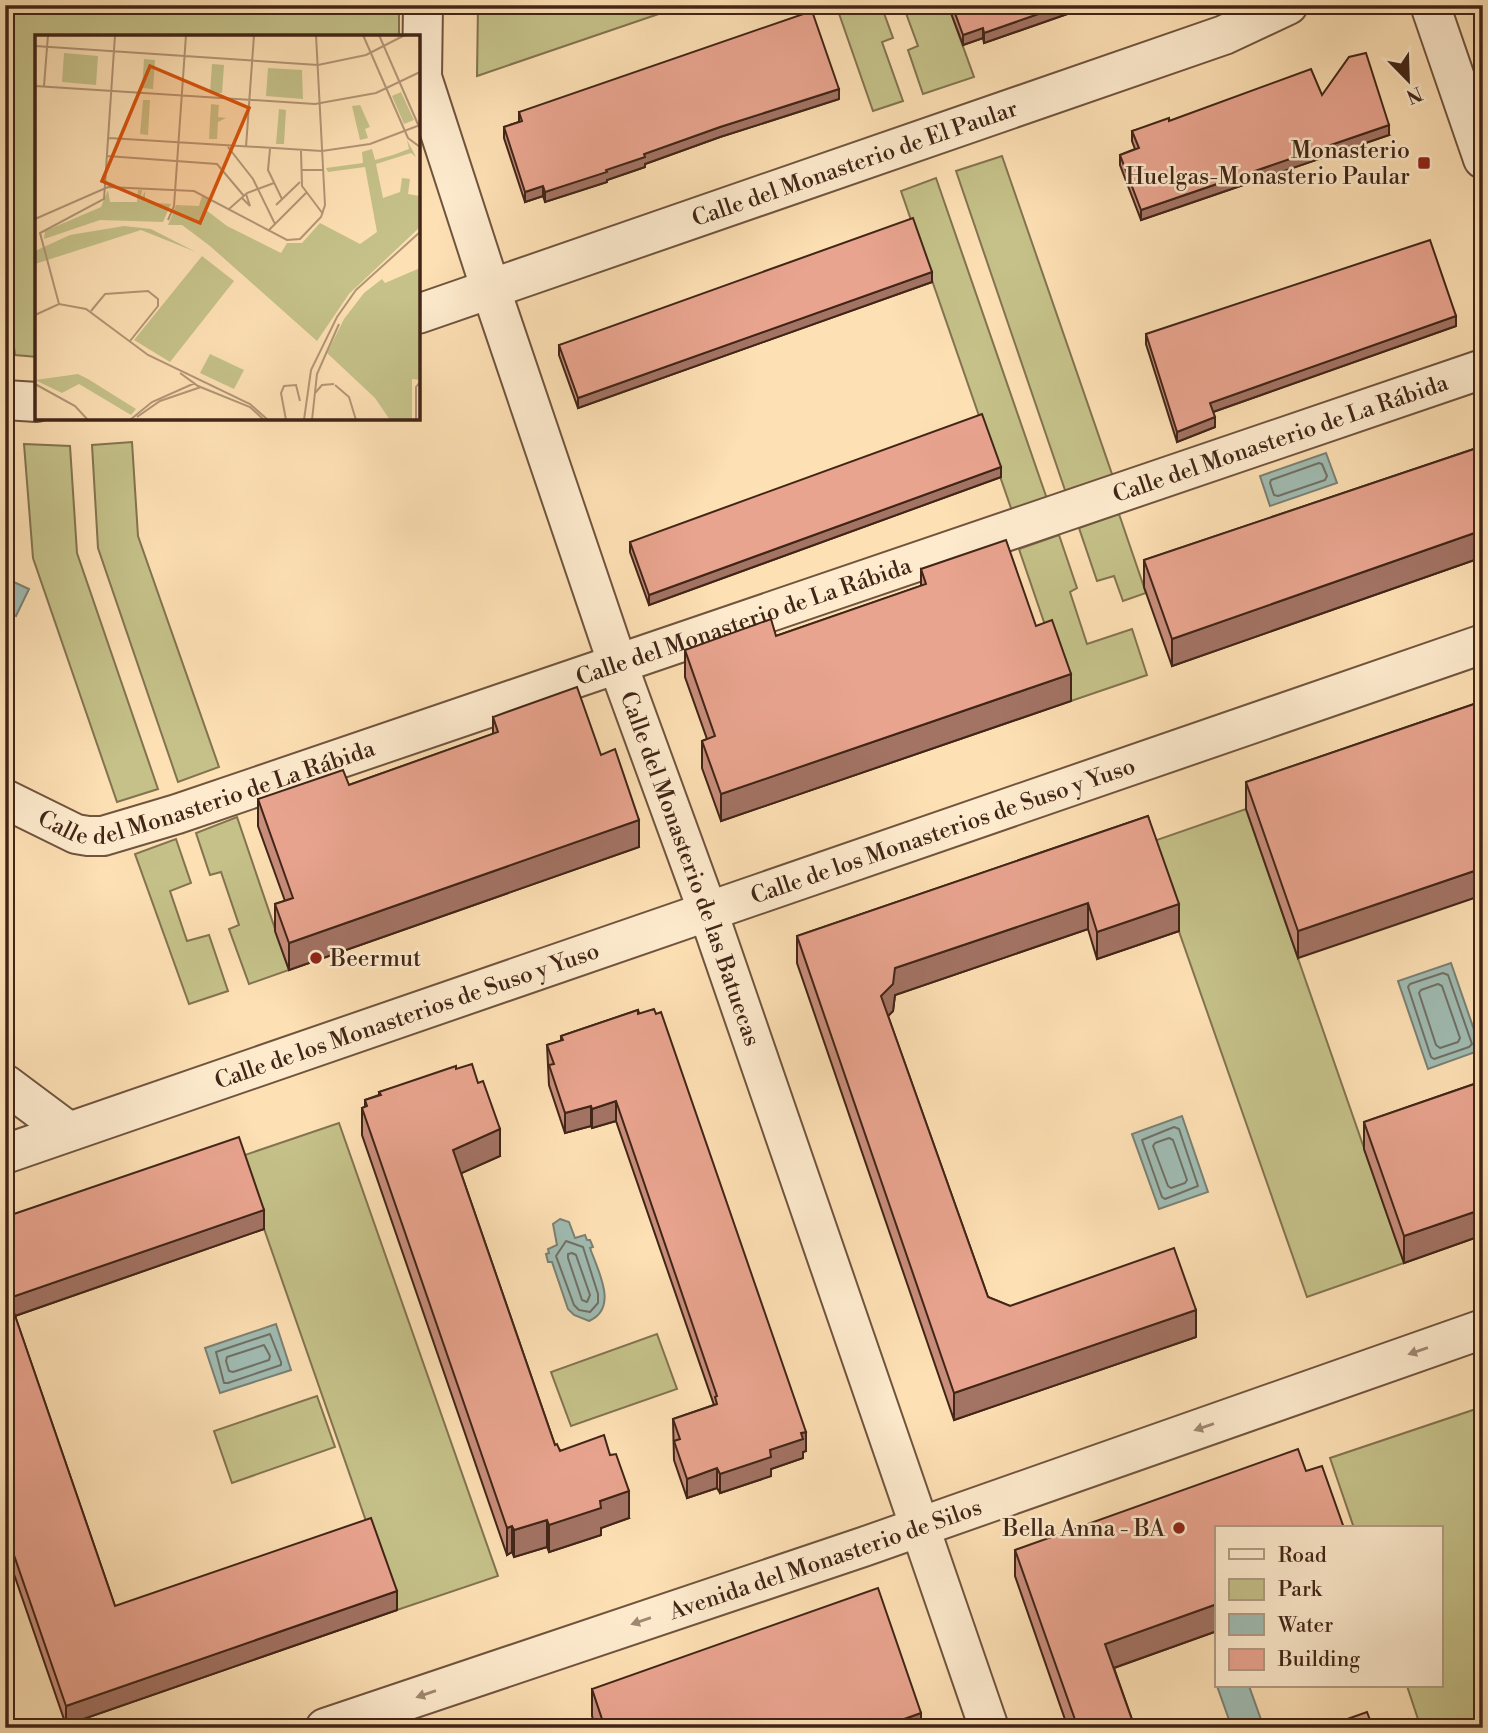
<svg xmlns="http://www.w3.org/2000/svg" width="1488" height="1733" font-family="'Libre Bodoni',serif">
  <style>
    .green { fill: #c5c189; stroke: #837350; stroke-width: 2 }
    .water { fill: #a0bcb3; stroke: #7a8075; stroke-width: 2 }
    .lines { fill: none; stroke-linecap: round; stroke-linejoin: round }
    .shore { stroke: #707065; stroke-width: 2 }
    .minor-casing { stroke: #70543e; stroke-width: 42 }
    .tertiary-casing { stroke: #70543e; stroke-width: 42 }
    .minor { stroke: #feebce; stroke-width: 38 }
    .tertiary { stroke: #feebce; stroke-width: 38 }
    .wall { fill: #c88d7b; stroke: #412517; stroke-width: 2 }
    .shaded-wall { fill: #a37364; stroke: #412517; stroke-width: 2 }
    .building { fill: #e9a48f; stroke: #412517; stroke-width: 2 }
    .oneway { fill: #a08872 }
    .poi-dot { fill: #8f2418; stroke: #feebce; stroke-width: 2.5 }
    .labels { text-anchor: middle; stroke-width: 5; stroke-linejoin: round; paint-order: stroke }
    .poi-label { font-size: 23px; fill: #412517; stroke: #feebce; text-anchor: end }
    .street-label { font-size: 23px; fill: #412517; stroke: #feebce }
    .inset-road { fill: none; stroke: #b29575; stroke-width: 2 }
    .view { fill: #d7540d; fill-opacity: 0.15; stroke: #d7540d; stroke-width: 3.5 }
    .inset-edge { fill: none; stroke: #412517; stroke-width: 3.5 }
  </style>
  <rect width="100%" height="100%" fill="#fde0b4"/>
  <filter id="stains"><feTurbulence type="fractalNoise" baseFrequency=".00286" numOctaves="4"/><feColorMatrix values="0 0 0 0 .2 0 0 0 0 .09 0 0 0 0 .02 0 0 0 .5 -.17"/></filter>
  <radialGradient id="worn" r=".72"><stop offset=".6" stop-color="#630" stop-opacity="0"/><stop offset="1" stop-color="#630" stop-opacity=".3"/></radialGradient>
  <!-- green -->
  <g class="green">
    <polygon points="5,5 399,5 399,37 37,37 37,357 15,355 5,275"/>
    <polygon points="478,5 685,5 477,76"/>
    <polygon points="836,5 881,5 893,38 882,42 903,101 873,111"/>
    <polygon points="903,5 948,5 974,77 923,94 908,50 918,46"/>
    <polygon points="1002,156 1113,477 1066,493 956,171"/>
    <polygon points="936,178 1047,499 1012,511 901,191"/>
    <polygon points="132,442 138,536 219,767 178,782 98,548 92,445"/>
    <polygon points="24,444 70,446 77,553 158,789 117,802 33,558"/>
    <polygon points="1119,514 1146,593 1123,601 1114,576 1097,581 1079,528"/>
    <polygon points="1059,535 1077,588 1070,592 1087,644 1132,629 1147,675 1071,701 1019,549"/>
    <polygon points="1246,809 1404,1263 1307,1297 1148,843"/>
    <polygon points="237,817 289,970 249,984 229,929 239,925 221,872 210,875 196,833"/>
    <polygon points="176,839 191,883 170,891 187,941 209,935 228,991 189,1004 135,854"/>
    <polygon points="339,1123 498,1576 397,1610 239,1157"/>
    <polygon points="657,1334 677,1389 571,1426 551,1372"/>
    <polygon points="317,1396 335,1447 232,1483 214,1431"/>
    <polygon points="1482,1407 1483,1728 1421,1728 1407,1686 1441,1686 1441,1528 1354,1528 1330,1458"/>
  </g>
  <!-- water -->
  <g class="water">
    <polygon points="1326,453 1337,483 1270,506 1260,476"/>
    <polygon points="5,578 29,589 16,616 5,611"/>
    <polygon points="1451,963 1481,1050 1428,1069 1398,981"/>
    <polygon points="1182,1116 1208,1192 1159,1209 1132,1134"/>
    <path d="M560 1219 569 1222 575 1238 585 1235 587 1240H590L593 1247 590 1248C598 1271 619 1308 589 1321L574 1315 568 1309 552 1262H548L546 1254 549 1253 548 1249 557 1245 553 1224Z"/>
    <polygon points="276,1324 291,1370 220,1393 205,1348"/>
    <polygon points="1217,1686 1249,1686 1264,1728 1232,1728"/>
  </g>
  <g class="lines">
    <!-- shore -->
    <g class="shore">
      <polygon points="1319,463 1322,464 1327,476 1325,480 1278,496 1274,495 1270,483 1271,480"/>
      <polygon points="1443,973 1448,975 1472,1044 1469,1047 1434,1059 1431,1057 1408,987 1410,984"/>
      <polygon points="1438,984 1442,986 1460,1038 1458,1042 1440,1048 1436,1045 1419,993 1421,990"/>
      <polygon points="1174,1127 1179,1129 1198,1186 1165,1199 1162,1197 1142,1140"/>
      <polygon points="1169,1138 1173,1140 1187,1180 1185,1183 1171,1188 1168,1186 1153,1146 1155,1143"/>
      <polygon points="566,1241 583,1247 598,1294 598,1303 590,1312 579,1310 574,1305 556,1256"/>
      <polygon points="572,1253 576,1255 590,1295 587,1302 582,1300 568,1258 568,1254"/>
      <polygon points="270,1334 281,1362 281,1365 228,1383 224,1383 216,1352"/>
      <polygon points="264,1345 270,1356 269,1360 233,1372 229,1371 226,1361 227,1357"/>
    </g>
    <!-- minor casing -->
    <g class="minor-casing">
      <g id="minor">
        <path id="s1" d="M423 5 422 77 491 290 618 665 708 912 989 1728"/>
        <polyline points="1430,5 1483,159"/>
        <path id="s2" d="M418 314 1224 35 1288 5"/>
        <polyline points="5,400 37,402"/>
        <path id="s3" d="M5 799 76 834 88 836H103L177 814 1483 369"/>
        <polyline points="5,1084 68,1131"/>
        <path id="s4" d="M5 1154 1483 644"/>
      </g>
    </g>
    <!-- tertiary casing -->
    <g class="tertiary-casing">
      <g id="tertiary">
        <path id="s5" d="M325 1728 863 1547 1483 1329"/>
      </g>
    </g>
    <!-- minor -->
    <use href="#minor" class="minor"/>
    <!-- tertiary -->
    <use href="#tertiary" class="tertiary"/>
  </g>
  <!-- wall -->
  <g class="wall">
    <polygon points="948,5 1093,5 984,43 983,38 963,45"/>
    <polygon points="1322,95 1389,135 1141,220 1120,165 1120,155 1135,149 1132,141 1132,131 1169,121"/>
    <polygon points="839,99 720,137 645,164 645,167 607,180 607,182 545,202 543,196 525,202 504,138 504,127 519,122 519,112"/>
    <polygon points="932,282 578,408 559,355 559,345"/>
    <polygon points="1456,326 1213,412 1215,427 1177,442 1146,344 1146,334"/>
    <polygon points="1483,446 1483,557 1172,666 1144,587 1144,560"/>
    <polygon points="1001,477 649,605 630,552 630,542"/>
    <polygon points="921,569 1036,626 1071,701 721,821 702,768 702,741 707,739 685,677 685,650 776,636 921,586"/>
    <polygon points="1483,701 1298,958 1246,809 1246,782"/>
    <polygon points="493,717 601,755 639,847 289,970 275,931 275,904 285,901 258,826 258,799 349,785 493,734"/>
    <polygon points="1148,816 1179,931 1097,959 1088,929 895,995 893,1011 888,1016 988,1297 1010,1306 1196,1337 954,1420 797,963 797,936"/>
    <polygon points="638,1010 806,1451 803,1452 803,1458 771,1469 771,1476 720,1493 717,1488 687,1498 674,1460 673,1419 714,1405 616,1121 592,1128 591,1126 565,1133 549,1085 547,1045 561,1041 561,1036"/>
    <polygon points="456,1069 500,1156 461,1173 555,1445 629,1518 601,1528 601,1535 549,1552 547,1547 514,1557 512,1552 507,1555 362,1135 362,1108 365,1107 365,1100 379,1095 379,1092"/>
    <polygon points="1483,1081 1483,1235 1404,1263 1364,1149 1364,1122"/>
    <polygon points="5,1217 264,1229 15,1316 115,1606 397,1610 66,1725 5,1548"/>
    <polygon points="1483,1380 1483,1411 1482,1407 1482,1381"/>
    <polygon points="1306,1471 1217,1528 1217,1631 1114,1668 1135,1728 1068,1728 1015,1576 1015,1550"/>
    <polygon points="592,1689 921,1728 596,1728 592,1716"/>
  </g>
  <!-- shaded-wall -->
  <g class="shaded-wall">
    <polygon points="1064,5 1093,5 984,43 984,33"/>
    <polygon points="983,28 983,38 963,45 963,35"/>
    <polygon points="839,89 839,99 720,137 645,164 645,167 607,180 607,182 545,202 545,192 606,170 644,154 720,127"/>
    <polygon points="1389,125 1389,135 1141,220 1141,210"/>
    <polygon points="543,186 543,196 525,202 525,192"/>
    <polygon points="932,272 932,282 578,408 578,398"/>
    <polygon points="1456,316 1456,326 1210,413 1210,403"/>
    <polygon points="1215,417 1215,427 1177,442 1177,432"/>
    <polygon points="1001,467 1001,477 649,605 649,595"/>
    <polygon points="1483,530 1483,557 1172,666 1172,639"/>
    <polygon points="1071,674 1071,701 721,821 721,794"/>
    <polygon points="639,820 639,847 289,970 289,943"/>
    <polygon points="1483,868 1483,895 1298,958 1298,931"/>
    <polygon points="1088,903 1088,929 895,995 893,1011 881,1023 881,996 895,968"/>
    <polygon points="1179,904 1179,931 1097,959 1097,932"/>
    <polygon points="616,1101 616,1121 592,1128 592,1109"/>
    <polygon points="591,1106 591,1126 565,1133 565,1113"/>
    <polygon points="500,1129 500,1156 453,1177 453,1150"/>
    <polygon points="1483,1209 1483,1235 1404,1263 1404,1236"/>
    <polygon points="264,1210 264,1229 9,1318 9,1298"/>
    <polygon points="1196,1310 1196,1337 954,1420 954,1393"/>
    <polygon points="806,1432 806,1451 803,1452 803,1458 771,1469 771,1476 720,1493 720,1474 770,1450 801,1433"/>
    <polygon points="717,1468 717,1488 687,1498 687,1479"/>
    <polygon points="629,1491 629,1518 601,1528 601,1535 549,1552 549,1525 600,1501"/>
    <polygon points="547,1520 547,1547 514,1557 514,1530"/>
    <polygon points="512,1526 512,1552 507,1555 507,1528"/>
    <polygon points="397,1591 397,1610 66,1725 66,1706"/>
    <polygon points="1217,1604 1217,1631 1105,1671 1105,1644"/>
    <polygon points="921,1713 921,1728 879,1728"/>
  </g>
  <!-- building -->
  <g class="building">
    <polygon points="952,5 1064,5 984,33 983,28 963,35"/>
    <polygon points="812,11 839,89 720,127 644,154 645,157 606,170 607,172 545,192 543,186 525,192 504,127 522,121 519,112"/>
    <polygon points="1366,53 1389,125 1141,210 1120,155 1139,148 1132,131 1169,118 1169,121 1311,69 1322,95 1349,57"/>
    <polygon points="913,218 932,272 578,398 559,345"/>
    <polygon points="1430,240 1456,316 1210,403 1215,417 1177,432 1146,334"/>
    <polygon points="982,414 1001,467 649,595 630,542"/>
    <polygon points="1483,446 1483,530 1172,639 1144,560"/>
    <polygon points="1006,540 1036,626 1052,620 1071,674 721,794 702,741 715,736 685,650 771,619 776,636 926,584 921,569"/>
    <polygon points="577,687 601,755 615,749 639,820 289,943 275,904 293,898 258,799 343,770 349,785 498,732 493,717"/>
    <polygon points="1483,701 1483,868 1298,931 1246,782"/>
    <polygon points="1148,816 1179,904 1097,932 1088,903 895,968 893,984 881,996 988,1297 1010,1306 1174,1248 1196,1310 954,1393 797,936"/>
    <polygon points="654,1009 656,1014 661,1012 806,1432 801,1433 803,1439 770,1450 771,1457 720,1474 717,1468 687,1479 674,1441 680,1439 673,1419 717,1404 715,1397 717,1396 616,1101 592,1109 591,1106 565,1113 549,1065 554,1064 547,1045 563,1040 561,1036 638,1010 638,1014"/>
    <polygon points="472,1064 478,1083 483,1081 500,1129 453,1150 555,1445 557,1444 560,1451 604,1435 610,1455 616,1454 629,1491 600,1501 601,1508 549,1525 547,1520 514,1530 512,1526 507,1528 362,1108 367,1106 365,1100 381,1095 379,1092 456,1066 456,1069"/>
    <polygon points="1483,1081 1483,1209 1404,1236 1364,1122"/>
    <polygon points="239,1137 264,1210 9,1298 115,1606 371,1518 397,1591 66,1706 5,1529 5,1217"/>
    <polygon points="1298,1449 1306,1471 1322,1466 1344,1528 1217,1528 1217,1604 1105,1644 1135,1728 1078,1728 1015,1550"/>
    <polygon points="878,1588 921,1713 879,1728 605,1728 592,1689"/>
    <polygon points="1367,1712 1373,1728 1322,1728"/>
    <polygon points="1408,1719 1412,1728 1382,1728"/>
  </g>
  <!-- one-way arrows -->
  <defs><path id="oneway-solid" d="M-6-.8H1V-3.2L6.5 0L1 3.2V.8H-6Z" transform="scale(1.75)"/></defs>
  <g class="oneway">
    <use href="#oneway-solid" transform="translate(1418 1351) rotate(161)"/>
    <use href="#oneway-solid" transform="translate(1204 1427) rotate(161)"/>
    <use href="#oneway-solid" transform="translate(641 1621) rotate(161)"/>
    <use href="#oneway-solid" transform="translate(426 1694) rotate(161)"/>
  </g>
  <!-- markers -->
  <g class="poi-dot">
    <rect x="1417" y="156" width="14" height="14" rx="3.5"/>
    <circle cx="316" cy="958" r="7"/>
    <circle cx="1179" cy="1528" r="7"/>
  </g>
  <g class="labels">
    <!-- poi labels -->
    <g class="poi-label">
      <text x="1410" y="158">Monasterio<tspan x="1410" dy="26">Huelgas-Monasterio Paular</tspan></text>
      <text x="330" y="966" text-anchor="start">Beermut</text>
      <text x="1165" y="1536">Bella Anna - BA</text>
    </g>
    <!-- street labels -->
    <g class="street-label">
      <text dy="8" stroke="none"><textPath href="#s2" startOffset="462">Calle del Monasterio de El Paular</textPath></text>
      <text dy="8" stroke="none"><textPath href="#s3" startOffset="1349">Calle del Monasterio de La Rábida</textPath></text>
      <text dy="8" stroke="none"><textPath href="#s3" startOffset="782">Calle del Monasterio de La Rábida</textPath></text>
      <text dy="8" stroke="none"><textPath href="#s3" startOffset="215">Calle del Monasterio de La Rábida</textPath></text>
      <text dy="8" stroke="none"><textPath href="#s4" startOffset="992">Calle de los Monasterios de Suso y Yuso</textPath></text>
      <text dy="8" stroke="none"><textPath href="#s1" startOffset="908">Calle del Monasterio de las Batuecas</textPath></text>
      <text dy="8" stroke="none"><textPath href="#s4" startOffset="425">Calle de los Monasterios de Suso y Yuso</textPath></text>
      <text dy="8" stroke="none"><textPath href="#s5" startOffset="528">Avenida del Monasterio de Silos</textPath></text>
    </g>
  </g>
  <!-- overview -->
  <g transform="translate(35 35)">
    <rect width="385" height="385" fill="#fde0b4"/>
    <path d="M29 18 63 21 61 50 27 47ZM109 24 120 25 118 54 107 53ZM177 29 189 30 187 58H175ZM233 33 267 35 268 64 231 61ZM366 57 379 85 369 89 357 61ZM108 65H115L113 100 105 99ZM176 69 184 70 183 82 191 83 183 87 182 104H174ZM325 70 335 92 330 94 333 103 325 105 317 71ZM244 74 251 75 249 109H241ZM372 105 381 122 376 118 341 129 348 163 365 157 367 143 375 144 373 159 385 161V192L314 259 282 306 175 211 147 190H133L141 170 164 171 167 161 174 164 171 175 192 191 246 218 252 208H267L285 188 325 209 342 197 330 132 293 137 291 133 328 128 327 117 337 114 340 125 358 120 374 114ZM73 155 75 167H102L103 155H107L105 167 110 156V167L136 169 128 187 65 185 9 204 10 196 66 172ZM89 191 116 194 161 217 106 195 0 229V216L35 200ZM167 221 199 246 135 327 99 305ZM385 233V345L377 344V385H355L340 363 292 318 309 284 329 258 347 244 350 248ZM175 319 209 335 199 354 165 338ZM43 339 53 344 101 374 96 380 44 349 27 358 0 345Z" fill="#c5c189"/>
    <path class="inset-road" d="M328 0 373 103 385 112M344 0 385 94M0 11 283 30 331 20 370 0M0 51 280 69 341 58 385 37M9 51 13 0M74 103 287 116 335 109 385 90M193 112 218 144 240 189M211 112 219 0M235 114 233 135 247 164M266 116 267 151 288 179M72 121 182 129 209 161M266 135H288M207 163 215 171 211 159M241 170 265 147M194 174 212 158 239 148M0 184 73 152 159 156 252 205 265 204 286 182 290 170 281 0M133 185 139 171 151 0M233 196 271 158M24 269 5 198 69 164 80 0M56 276 70 259 113 256 123 264V271L95 306M0 280 24 269 51 274 113 320 215 369 233 385M145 338 163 351 215 372 229 385M0 349 40 371 53 385M300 350 314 362 321 385M280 358 287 350 299 349M102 382 125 366 166 352M95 385 117 367 160 348M251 385 246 358 249 351 261 350 265 366M269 385 276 335 302 282 321 255 385 197M277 385 282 339 304 289M381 385V352L385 347"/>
    <path class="view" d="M115 31 214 73 165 188 67 146Z"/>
    <rect width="385" height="385" class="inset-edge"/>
  </g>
  <!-- margin -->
  <rect width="1488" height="1733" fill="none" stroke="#fde0b4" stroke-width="28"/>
  <rect x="7" y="7" width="1474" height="1719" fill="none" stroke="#412517" stroke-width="3.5"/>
  <rect x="14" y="14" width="1460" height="1705" fill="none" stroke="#412517" stroke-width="2"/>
  <!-- legend -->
  <rect x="1215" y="1526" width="228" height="161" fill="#feebce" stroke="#b29c85" stroke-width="2"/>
  <rect x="1229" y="1549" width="35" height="10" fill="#feebce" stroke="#b29c85" stroke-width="2"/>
  <text x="1278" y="1562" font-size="21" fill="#412517">Road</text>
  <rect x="1229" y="1579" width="35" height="21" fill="#c5c189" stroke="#b29c85" stroke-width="2"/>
  <text x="1278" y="1596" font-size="21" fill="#412517">Park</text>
  <rect x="1229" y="1614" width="35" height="21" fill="#a0bcb3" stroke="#b29c85" stroke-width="2"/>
  <text x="1278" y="1632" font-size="21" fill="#412517">Water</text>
  <rect x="1229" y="1649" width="35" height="21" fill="#e9a48f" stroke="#b29c85" stroke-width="2"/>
  <text x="1278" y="1666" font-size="21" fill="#412517">Building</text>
  <!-- north arrow -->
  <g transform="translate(1408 80) rotate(157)" stroke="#feebce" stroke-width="5" paint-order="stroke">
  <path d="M0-5L12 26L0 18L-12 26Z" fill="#412517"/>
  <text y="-10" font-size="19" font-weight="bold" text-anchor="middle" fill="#412517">N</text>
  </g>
  <rect width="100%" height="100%" filter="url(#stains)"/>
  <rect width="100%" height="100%" fill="url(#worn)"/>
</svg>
